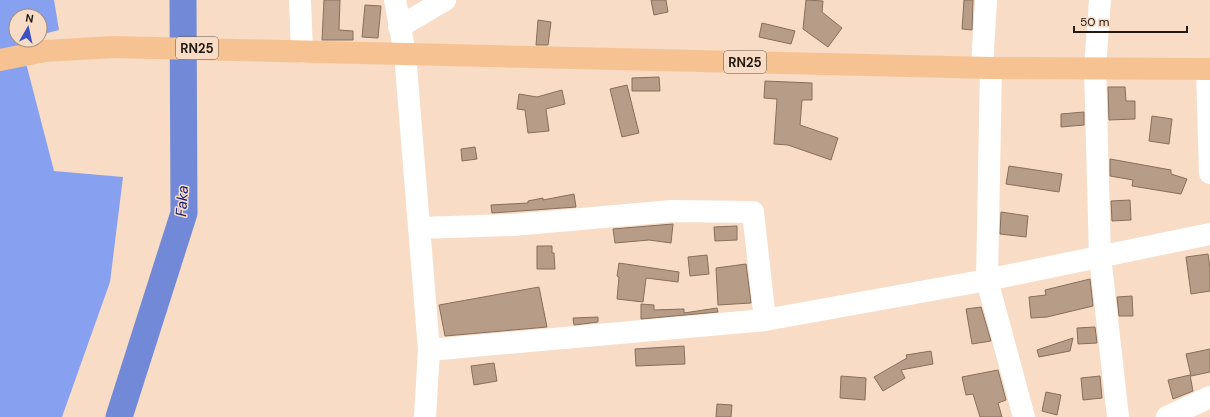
<svg xmlns="http://www.w3.org/2000/svg" width="1210" height="417" font-family="'DM Sans',sans-serif">
  <style>
    .forest { fill: #87a0ef }
    .lines { fill: none; stroke-linecap: round; stroke-linejoin: round }
    .river { stroke: #7189d6; stroke-width: 27 }
    .building { fill: #b79d88; stroke: #876f5b }
    .minor { stroke: #fff; stroke-width: 22 }
    .major { stroke: #f7c292; stroke-width: 22 }
    .labels { text-anchor: middle; stroke-width: 3; stroke-linejoin: round; paint-order: stroke }
    .shield { fill: #f8dcc6; stroke: #635448; stroke-width: 1 }
    .shield-label { font-size: 13px; font-weight: bold; fill: #231a12 }
    .water-label { font-size: 15px; font-style: italic; fill: #151c76; stroke: #f8dcc6 }
  </style>
  <rect width="100%" height="100%" fill="#f8dcc6"/>
  <!-- forest -->
  <polygon class="forest" points="0,0 54,0 59,30 40,35 40,16 16,16 16,40 20,40 54,171 123,177 110,282 62,417 0,417"/>
  <g class="lines">
    <!-- river -->
    <polyline class="river" points="119,417 184,213 183,0"/>
  </g>
  <!-- building -->
  <g class="building">
    <polygon points="324,0 340,0 339,30 353,31 353,40 322,40"/>
    <polygon points="651,0 666,0 668,12 654,15"/>
    <polygon points="806,0 823,1 822,12 842,28 828,47 803,29"/>
    <polygon points="964,0 973,0 972,30 962,29"/>
    <polygon points="365,5 381,6 378,38 362,37"/>
    <polygon points="538,20 551,22 548,45 536,45"/>
    <polygon points="762,23 795,31 791,44 759,37"/>
    <polygon points="659,77 660,91 632,91 632,78"/>
    <polygon points="765,81 812,83 812,100 802,100 800,125 838,138 831,160 788,145 774,144 777,99 764,98"/>
    <polygon points="627,85 639,133 622,137 610,89"/>
    <polygon points="1108,87 1125,87 1126,101 1135,101 1135,119 1109,120"/>
    <polygon points="562,90 565,104 546,109 549,131 528,133 525,110 517,109 519,94 537,97"/>
    <polygon points="1084,112 1084,125 1061,127 1061,114"/>
    <polygon points="1152,116 1172,119 1169,144 1149,141"/>
    <polygon points="475,147 477,159 462,161 461,149"/>
    <polygon points="1110,159 1171,170 1171,174 1187,179 1181,194 1132,186 1133,180 1110,176"/>
    <polygon points="1009,166 1062,174 1059,192 1006,184"/>
    <polygon points="574,194 576,207 492,213 491,205 528,203 528,201 543,198 543,200"/>
    <polygon points="1130,200 1131,220 1112,221 1111,201"/>
    <polygon points="1001,212 1028,216 1026,237 1000,234"/>
    <polygon points="673,224 671,243 649,240 615,243 613,229"/>
    <polygon points="737,226 737,240 715,241 714,227"/>
    <polygon points="537,246 552,246 552,253 554,253 555,269 537,269"/>
    <polygon points="1208,254 1210,268 1210,291 1191,294 1186,257"/>
    <polygon points="707,255 709,274 690,276 688,257"/>
    <polygon points="619,263 679,272 678,282 646,278 643,302 617,299 619,277 617,276"/>
    <polygon points="746,264 751,303 718,305 716,268"/>
    <polygon points="1090,279 1093,306 1047,317 1031,318 1029,297 1046,295 1045,290"/>
    <polygon points="539,287 547,327 445,336 439,305"/>
    <polygon points="1132,296 1133,316 1119,316 1117,297"/>
    <polygon points="641,304 654,305 654,310 684,309 684,313 717,308 718,312 641,319"/>
    <polygon points="981,307 991,341 972,344 966,309"/>
    <polygon points="598,317 598,322 574,325 573,318"/>
    <polygon points="1095,327 1097,343 1078,344 1077,328"/>
    <polygon points="1073,338 1070,351 1039,357 1037,350"/>
    <polygon points="684,346 685,364 636,366 635,349"/>
    <polygon points="1210,349 1210,372 1191,376 1186,354"/>
    <polygon points="931,351 933,364 901,370 905,378 883,391 874,377 907,358 906,355"/>
    <polygon points="494,363 497,381 474,385 471,366"/>
    <polygon points="998,370 1006,400 998,403 1002,417 980,417 973,394 966,395 962,377"/>
    <polygon points="1190,375 1193,391 1173,399 1168,380"/>
    <polygon points="841,376 866,378 865,400 840,398"/>
    <polygon points="1100,376 1102,398 1083,400 1081,378"/>
    <polygon points="1046,392 1061,395 1057,415 1042,411"/>
    <polygon points="717,404 732,405 731,417 716,417"/>
  </g>
  <g class="lines">
    <!-- minor -->
    <g class="minor">
      <polyline points="300,0 302,52"/>
      <polyline points="395,0 405,54 429,350 425,417"/>
      <polyline points="1100,0 1095,68 1100,256 1118,417"/>
      <polyline points="399,27 445,0"/>
      <polyline points="982,67 986,0"/>
      <polyline points="991,68 987,280 1024,417"/>
      <polyline points="1207,69 1210,173"/>
      <polyline points="419,228 513,225 672,211 753,212 765,320"/>
      <polyline points="429,350 765,320 987,280 1210,234"/>
      <polyline points="1167,417 1210,397"/>
    </g>
    <!-- major -->
    <polyline class="major" points="0,60 45,51 113,47 991,68 1210,69"/>
  </g>
  <g class="labels">
    <!-- shield labels -->
    <g class="shield">
      <rect x="176" y="37" width="42" height="22" rx="3"/>
      <rect x="724" y="51" width="42" height="22" rx="3"/>
    </g>
    <g class="shield-label">
      <text x="197" y="53">RN25</text>
      <text x="745" y="67">RN25</text>
    </g>
    <!-- water labels -->
    <g class="water-label">
      <text transform="translate(182 201) rotate(-86)" y="5">Faka</text>
    </g>
  </g>
  <!-- north arrow -->
  <g transform="translate(28 28) rotate(9)"><circle r="19" fill="#f8dcc6" stroke="#a38e7e"/>
  <path d="M0-3L7 15L0 10L-7 15Z" fill="#3b51c4"/>
  <text y="-6" font-size="11" font-weight="bold" text-anchor="middle" fill="#231a12">N</text>
  </g>
  <!-- scale -->
  <path d="M1074 26v6h113v-6" fill="none" stroke="#231a12" stroke-width="2"/>
  <text x="1080" y="26" font-size="12" fill="#231a12" stroke="#f8dcc6" stroke-width="3" paint-order="stroke">50 m</text>
</svg>
